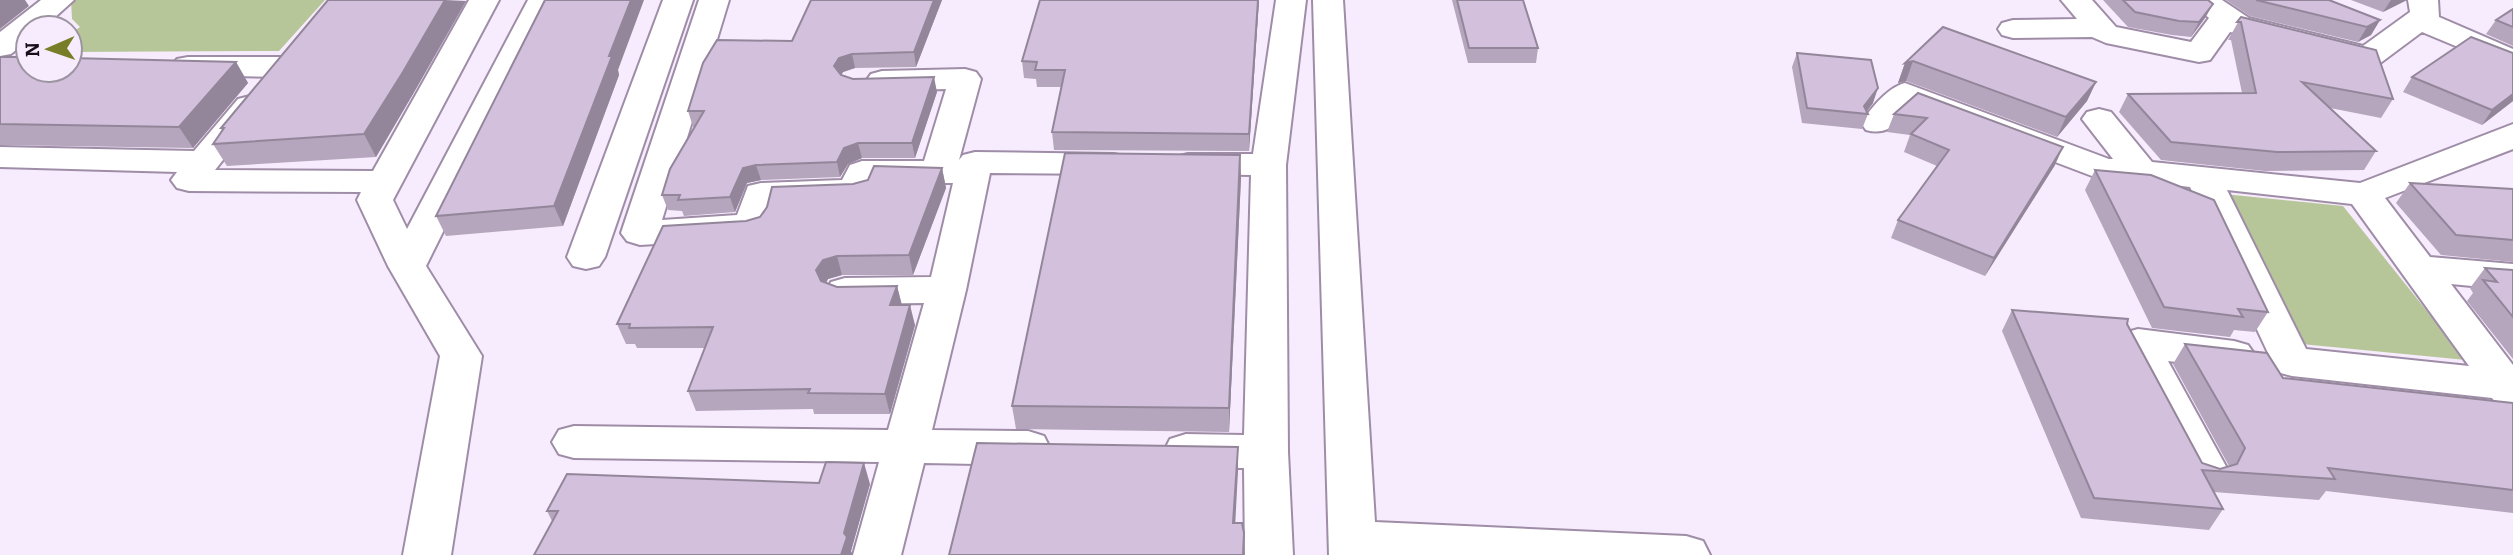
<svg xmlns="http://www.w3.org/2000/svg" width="2513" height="555" font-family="Bitter,serif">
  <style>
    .green { fill: #b7c699 }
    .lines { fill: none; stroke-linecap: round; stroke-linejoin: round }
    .minor-casing { stroke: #9f8da7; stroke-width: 4 }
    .minor { fill: #fff; fill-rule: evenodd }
    .wall { fill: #b5a5bd }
    .shaded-wall { fill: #94869a }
    .building { fill: #d3c0dc; stroke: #94869a; stroke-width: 2 }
  </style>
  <rect width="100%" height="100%" fill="#f7ecfd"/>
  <!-- green -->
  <g class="green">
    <polygon points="71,0 325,0 279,51 70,52 70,34 80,27 72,19"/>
    <polygon points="2224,194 2343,206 2466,360 2291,343"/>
  </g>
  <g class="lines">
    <!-- minor casing -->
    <g class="minor-casing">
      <g id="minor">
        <polygon points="41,0 74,0 43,28 28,28 28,40 11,54 0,56 0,32"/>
        <polygon points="469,0 499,0 393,200 407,229 528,0 558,0 426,266 482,356 451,555 403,555 440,356 388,266 357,200 361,192 189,191 177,188 171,180 177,172 0,167 0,147 194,151 238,99 250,96 262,99 266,106 215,170 373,171"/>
        <polygon points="663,0 693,0 605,257 599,266 586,269 573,266 567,257"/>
        <polygon points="699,0 729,0 662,220 737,215 748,186 761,183 842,180 850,165 862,161 924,161 946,89 882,91 871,88 866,81 871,74 882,71 965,69 976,72 981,79 959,160 963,155 975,152 1114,154 1126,157 1131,164 1126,171 1114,174 990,173 966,290 932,430 1028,431 1044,436 1050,448 1044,460 1028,465 924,463 901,555 853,555 879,462 574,458 559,454 552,442 559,430 574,426 888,430 924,303 845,304 831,300 826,291 831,282 845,278 931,277 953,183 877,183 870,198 857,201 776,204 770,226 765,234 752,238 640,245 627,241 621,233"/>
        <polygon points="1276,0 1306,0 1286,165 1288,452 1293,555 1245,555 1244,468 1186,468 1170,463 1164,451 1170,439 1186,434 1244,435 1251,175 1188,174 1176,171 1171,164 1176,157 1188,154 1253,154"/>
        <polygon points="1313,0 1343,0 1375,522 1686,536 1703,541 1710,555 1329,555"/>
        <polygon points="2061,0 2092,0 2116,27 2191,42 2209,18 2188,0 2222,0 2249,18 2363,46 2410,12 2408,0 2438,0 2439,17 2513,49 2513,70 2422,32 2379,64 2368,66 2230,32 2210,60 2199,62 2106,43 2092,37 2013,38 2002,35 1998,29 2002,23 2013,20 2077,19"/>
        <polygon points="188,57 282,57 293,60 298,67 293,74 282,77 188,75 177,73 172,66 177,59"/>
        <path d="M1905 83 2109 159H2113L2082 119 2087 112 2099 109 2111 112 2152 162 2360 183 2513 124V149L2385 198 2430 257 2513 264V290L2451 284 2513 365V410L2498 406 2492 398 2292 376 2277 372 2190 187 2092 176 1911 107C1896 123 1889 136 1866 130L1861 123C1872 107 1887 88 1905 83ZM2227 190 2352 204 2469 366 2306 349Z"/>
        <polygon points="2138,329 2234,341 2248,345 2255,355 2248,365 2234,369 2168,361 2228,470 2222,482 2206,487 2190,482 2118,343 2124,333"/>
      </g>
    </g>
    <!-- minor -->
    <use href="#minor" class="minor"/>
  </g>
  <!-- wall -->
  <g class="wall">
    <polygon points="811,0 942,0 916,67 855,68 843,72 841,76 853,79 937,92 915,158 862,158 848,164 840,177 761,180 747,183 735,212 684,216 682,211 668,210 662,195 695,127 693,127 688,111 792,41"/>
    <polygon points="1259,0 1249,151 1054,150 1052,132 1061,87 1037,87 1036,79 1024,78 1022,61"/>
    <polygon points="1452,0 1523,0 1538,48 1536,63 1468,63"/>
    <polygon points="2103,0 2208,0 2213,4 2205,18 2191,37 2172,35 2128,27"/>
    <polygon points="2226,0 2329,0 2380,20 2371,35 2358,42 2250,16"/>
    <polygon points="2351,0 2407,0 2383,12"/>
    <polygon points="466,1 413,94 376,157 227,166 213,144 222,131 221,128"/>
    <polygon points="2513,9 2513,46 2486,34 2496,20"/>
    <polygon points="2241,17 2393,99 2381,118 2330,108 2376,151 2364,170 2265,171 2161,160 2119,112 2128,94 2242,93 2231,40 2228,40"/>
    <polygon points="1943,27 2096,82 2087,101 2057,137 1906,81 1898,83 1905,63"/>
    <polygon points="1797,53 1873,103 1866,111 1868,114 1862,129 1802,123 1792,67"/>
    <polygon points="0,57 236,62 248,83 193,148 0,145"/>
    <polygon points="618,70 619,75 563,226 446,236 436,216"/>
    <polygon points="2412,77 2513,101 2482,125 2403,92"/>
    <polygon points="1918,93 2055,165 1985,276 1891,238 1898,220 1937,166 1904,152 1910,135 1887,132 1894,114"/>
    <polygon points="1240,155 1241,178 1229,432 1016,429 1012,406"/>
    <polygon points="942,168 946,188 913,275 842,275 828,279 826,283 837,287 897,286 902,305 915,325 890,414 814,414 813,409 696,411 688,391 705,348 637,348 635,344 626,344 617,324 746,221 853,184"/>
    <polygon points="2095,170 2268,312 2255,332 2234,330 2230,337 2152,328 2085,190"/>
    <polygon points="2410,183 2513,189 2513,262 2441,255 2396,203"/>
    <polygon points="2485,268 2513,270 2513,359 2467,301 2473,293 2470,288"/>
    <polygon points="2012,310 2127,324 2202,463 2220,469 2229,466 2173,364 2185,344 2283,378 2513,403 2513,513 2326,491 2319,500 2214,492 2223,509 2209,530 2081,518 2002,331"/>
    <polygon points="870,484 851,551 552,521 547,511"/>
  </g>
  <!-- shaded-wall -->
  <g class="shaded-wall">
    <polygon points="0,0 25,0 29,6 0,29"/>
    <polygon points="445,0 466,1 413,94 376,157 364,134"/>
    <polygon points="631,0 644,0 618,70 619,75 563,226 554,206 609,56"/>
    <polygon points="934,0 942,0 916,67 914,52"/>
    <polygon points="1258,0 1259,0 1249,151 1249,134"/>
    <polygon points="2391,0 2407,0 2383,12"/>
    <polygon points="2213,4 2205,18 2191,37 2199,22"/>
    <polygon points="2380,20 2371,35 2358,42 2367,27"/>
    <polygon points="852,54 855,68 843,72 837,81 834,66 839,58"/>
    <polygon points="1913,61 1906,81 1898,83 1905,63"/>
    <polygon points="236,62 248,83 193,148 179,127"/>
    <polygon points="934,77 937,92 915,158 912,143"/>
    <polygon points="2096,82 2087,101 2057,137 2066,117"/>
    <polygon points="1878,88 1873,103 1865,114 1864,106"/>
    <polygon points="2513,94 2513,101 2482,125 2492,110"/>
    <polygon points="858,143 862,158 848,164 840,177 837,162 844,148"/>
    <polygon points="2063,147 2055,165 1985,276 1994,258"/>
    <polygon points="1240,155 1241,178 1229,432 1229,408"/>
    <polygon points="756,165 761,180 747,183 735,212 730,197 743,168"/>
    <polygon points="942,168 946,188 913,275 909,255"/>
    <polygon points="837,256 842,275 828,279 822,290 816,270 823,260"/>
    <polygon points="897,286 902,306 890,305"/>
    <polygon points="910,305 915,325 890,414 885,394"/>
    <polygon points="1238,447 1238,471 1234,547 1233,523"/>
    <polygon points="864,463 870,484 851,551 853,555 841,555 844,533"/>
  </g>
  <!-- building -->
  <g class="building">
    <polygon points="328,0 445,0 403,72 364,134 213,144 224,128 221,128"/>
    <polygon points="545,0 631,0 609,56 612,56 554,206 436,216"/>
    <polygon points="811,0 934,0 914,52 852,54 839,58 834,66 841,75 853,79 934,77 912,143 858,143 844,148 837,162 756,165 743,168 730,197 678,200 680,195 662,195 670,169 704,111 688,111 703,63 717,40 792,41"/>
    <polygon points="1040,0 1258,0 1249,134 1052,132 1065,70 1035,70 1037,62 1022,61"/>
    <polygon points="1457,0 1523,0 1538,48 1469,48"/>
    <polygon points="2123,0 2208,0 2213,4 2199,22 2179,21 2135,12"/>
    <polygon points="2256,0 2329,0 2380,20 2367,27"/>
    <polygon points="2513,9 2513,27 2496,20"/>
    <polygon points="2241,17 2376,50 2393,99 2302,82 2376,151 2277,152 2171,142 2128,94 2256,93 2241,22 2237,22"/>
    <polygon points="1943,27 2096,82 2066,117 1913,61 1905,63"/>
    <polygon points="2471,37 2513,53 2513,94 2492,110 2412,77"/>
    <polygon points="1797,53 1871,60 1878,88 1864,106 1868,114 1807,108"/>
    <polygon points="0,57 28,57 28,70 70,70 70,58 236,62 179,127 0,124"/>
    <polygon points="1918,93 2063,147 1994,258 1898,220 1949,150 1911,134 1927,118 1894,114"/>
    <polygon points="1065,153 1240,155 1229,408 1012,406"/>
    <polygon points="874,166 942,168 909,255 837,256 823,260 816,270 821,281 837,287 897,286 890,305 910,305 885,394 808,393 810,389 688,391 713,327 629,328 630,324 617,324 663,226 746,221 760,217 767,207 772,187 853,184 868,180"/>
    <polygon points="2095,170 2151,175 2214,200 2268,312 2238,309 2243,317 2164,307"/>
    <polygon points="2410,183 2513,189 2513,240 2456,235"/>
    <polygon points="2485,268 2513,270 2513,317 2483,280 2497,282"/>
    <polygon points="2012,310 2128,319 2127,324 2202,463 2220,469 2237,464 2245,448 2185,344 2267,353 2283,378 2513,403 2513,490 2328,468 2335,479 2202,470 2223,509 2094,498"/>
    <polygon points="977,443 1238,447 1233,523 1242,523 1244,533 1243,555 949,555"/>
    <polygon points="826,462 864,463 844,533 847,537 841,555 534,555 558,511 547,511 567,474 819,483"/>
  </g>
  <!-- north arrow -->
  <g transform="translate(49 49) rotate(268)"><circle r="33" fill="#f7ecfd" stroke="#9d94a2" stroke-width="2"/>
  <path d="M0-5L12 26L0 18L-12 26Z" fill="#787d27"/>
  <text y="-10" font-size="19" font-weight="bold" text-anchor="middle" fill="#160f19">N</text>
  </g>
</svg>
